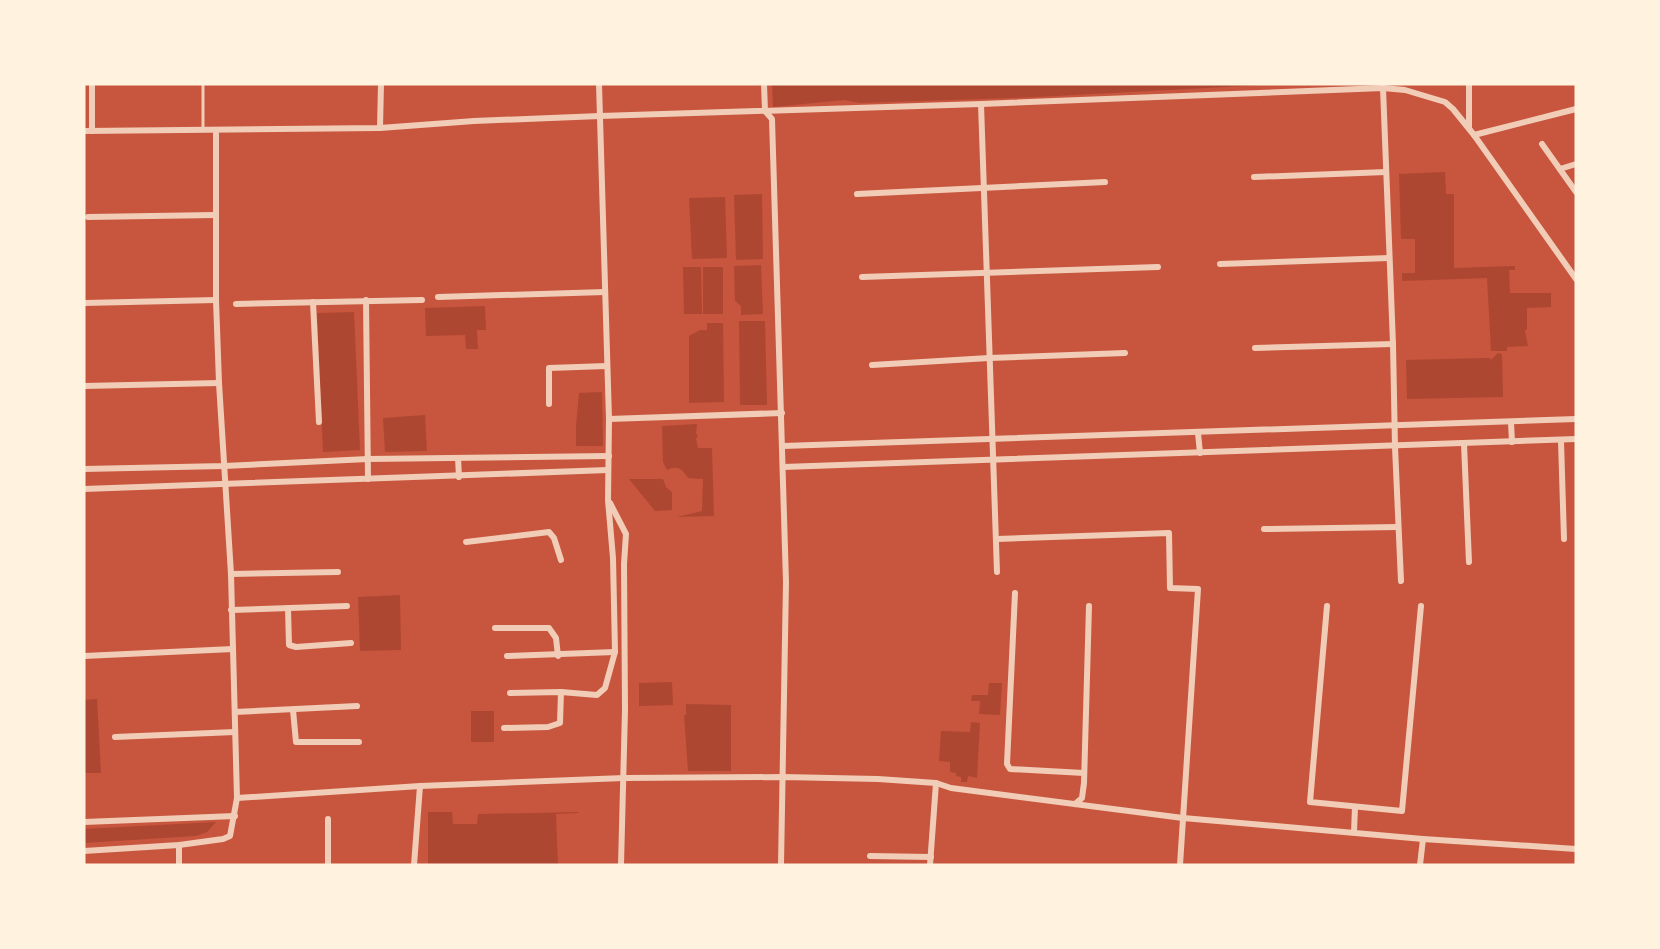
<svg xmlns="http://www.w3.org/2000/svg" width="1660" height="949" font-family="Merriweather,serif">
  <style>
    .green { fill: #ae4732 }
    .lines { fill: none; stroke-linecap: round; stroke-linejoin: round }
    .service { stroke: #f1ccb7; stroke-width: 3 }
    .minor { stroke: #f1ccb7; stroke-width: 6 }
  </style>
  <rect width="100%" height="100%" fill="#c8553d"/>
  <!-- green -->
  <g class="green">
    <polygon points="772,84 1281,84 1037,97 860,103 844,100 773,107"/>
    <polygon points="1445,172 1446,194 1454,194 1454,268 1515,266 1515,270 1509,270 1510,293 1551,293 1551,307 1527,308 1527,329 1525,331 1528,346 1507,347 1507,351 1491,351 1487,278 1402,281 1402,273 1415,273 1415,239 1401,239 1399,174"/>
    <polygon points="762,194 763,259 736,260 734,195"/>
    <polygon points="725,197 727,258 692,259 689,198"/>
    <polygon points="761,265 763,314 741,315 741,306 735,301 734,266"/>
    <polygon points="683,267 701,267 702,314 684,314"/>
    <rect x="703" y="267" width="20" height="47"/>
    <polygon points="485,306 486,330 477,330 478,349 466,349 465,335 426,336 425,308"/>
    <polygon points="354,312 360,450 323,452 317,313"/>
    <polygon points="739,321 765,321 767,405 740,405"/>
    <polygon points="707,323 723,323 724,402 689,403 689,336 700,330 707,330"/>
    <polygon points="1498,353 1502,354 1503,397 1407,399 1406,360 1485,358 1490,358 1491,360"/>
    <polygon points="602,392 603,446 576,446 576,426 579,393"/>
    <polygon points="425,415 427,451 385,452 383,418"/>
    <path d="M697 424 696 434 698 435 696 439 698 448H712L714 516 677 517 702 511 703 479 688 478C682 469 678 465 667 470L663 462 662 426Z"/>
    <polygon points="629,479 663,479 666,487 672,492 672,510 655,511"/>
    <polygon points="400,595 401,650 360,651 358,597"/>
    <polygon points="672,682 673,705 639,706 639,683"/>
    <polygon points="989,683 1002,683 1000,715 979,714 980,701 971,701 972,695 988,695"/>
    <polygon points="97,699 101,773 84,773 84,700"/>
    <polygon points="686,704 731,705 731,771 688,771 684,715 686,715"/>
    <rect x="471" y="711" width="23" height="31"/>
    <polygon points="971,722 980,723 977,778 968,776 967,782 961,782 961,777 956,776 956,773 950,772 950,762 939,761 941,731 970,732"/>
    <polygon points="428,812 452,812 453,824 477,824 478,814 578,812 578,813 556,814 558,865 428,865"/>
    <polygon points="216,822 207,832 196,836 84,843 84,829"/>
  </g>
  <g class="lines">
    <!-- service -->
    <polyline class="service" points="203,130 203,84"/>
    <!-- minor -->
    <g class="minor">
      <polyline points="764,84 765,111 772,119 786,582 781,865"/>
      <polyline points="1469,84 1469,128"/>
      <polyline points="1383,88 1393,344 1395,447 1401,581"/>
      <polyline points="981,104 997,572"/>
      <polyline points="380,128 381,84"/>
      <polyline points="84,131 380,128 474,121 600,116 981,104 1383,88 1405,90 1445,102 1453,109 1474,135 1576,279"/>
      <polyline points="92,131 92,84"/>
      <polyline points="1474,135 1576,109"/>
      <polyline points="1542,144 1576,192"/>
      <polyline points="1560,169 1576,164"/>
      <polyline points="1254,177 1386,172"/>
      <polyline points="857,194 1105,182"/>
      <polyline points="88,217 215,215"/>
      <polyline points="1220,264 1389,258"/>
      <polyline points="862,277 1158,267"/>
      <polyline points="438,297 605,292"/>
      <polyline points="366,300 368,479"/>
      <polyline points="313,302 319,422"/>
      <polyline points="84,303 216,300"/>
      <polyline points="236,304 422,300"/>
      <polyline points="1255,348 1393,344"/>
      <polyline points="872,365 989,358 1125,353"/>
      <polyline points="84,386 219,383"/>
      <polyline points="549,404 549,368 607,366"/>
      <polyline points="609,419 782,413"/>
      <polyline points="1511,423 1512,442"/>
      <polyline points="1198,433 1200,453"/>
      <polyline points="1561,441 1564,539"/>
      <polyline points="1464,444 1469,562"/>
      <polyline points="783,446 1576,419"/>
      <polyline points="458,458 459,477"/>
      <polyline points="783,467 1576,439"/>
      <polyline points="84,469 224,466 368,459 609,456"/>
      <polyline points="84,489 608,470"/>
      <polyline points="610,503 626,534 624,564 625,710 621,865"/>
      <polyline points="1264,529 1398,527"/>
      <polyline points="997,539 1169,533 1170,588 1198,589 1180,865"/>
      <polyline points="466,542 549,532 554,538 561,560"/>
      <polyline points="231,574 338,572"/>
      <polyline points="1015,593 1007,764 1010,769 1084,773"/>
      <polyline points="1327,606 1310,802 1402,811 1421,606"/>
      <polyline points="288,608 289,645 296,647 351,643"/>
      <polyline points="231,610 347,606"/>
      <polyline points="495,628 549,628 556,638 558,656"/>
      <polyline points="84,656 233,649"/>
      <polyline points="507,656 615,652"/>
      <polyline points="510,693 561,692 597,695 605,688 615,652 613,558 608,500 609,419 599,84"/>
      <polyline points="293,710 296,742 359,742"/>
      <polyline points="235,712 357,706"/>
      <polyline points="504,728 548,727 560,723 561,692"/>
      <polyline points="115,737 235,732"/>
      <polyline points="237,798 420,786 624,778 783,777 878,779 936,783 951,788 1183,818 1423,839 1576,849"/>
      <polyline points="1075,804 1082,798 1084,783 1089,606"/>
      <polyline points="84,822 235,816"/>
      <polyline points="1354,832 1355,807"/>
      <polyline points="84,851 179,845 223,839 230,836 237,798 231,574 219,383 216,300 216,130"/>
      <polyline points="870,856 931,857"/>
      <polyline points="179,865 179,845"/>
      <polyline points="328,865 328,819"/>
      <polyline points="414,865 420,786"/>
      <polyline points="930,865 936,783"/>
      <polyline points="1420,865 1423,839"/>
    </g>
  </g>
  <!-- border -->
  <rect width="1660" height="949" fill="none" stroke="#fff3e0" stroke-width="171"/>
</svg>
